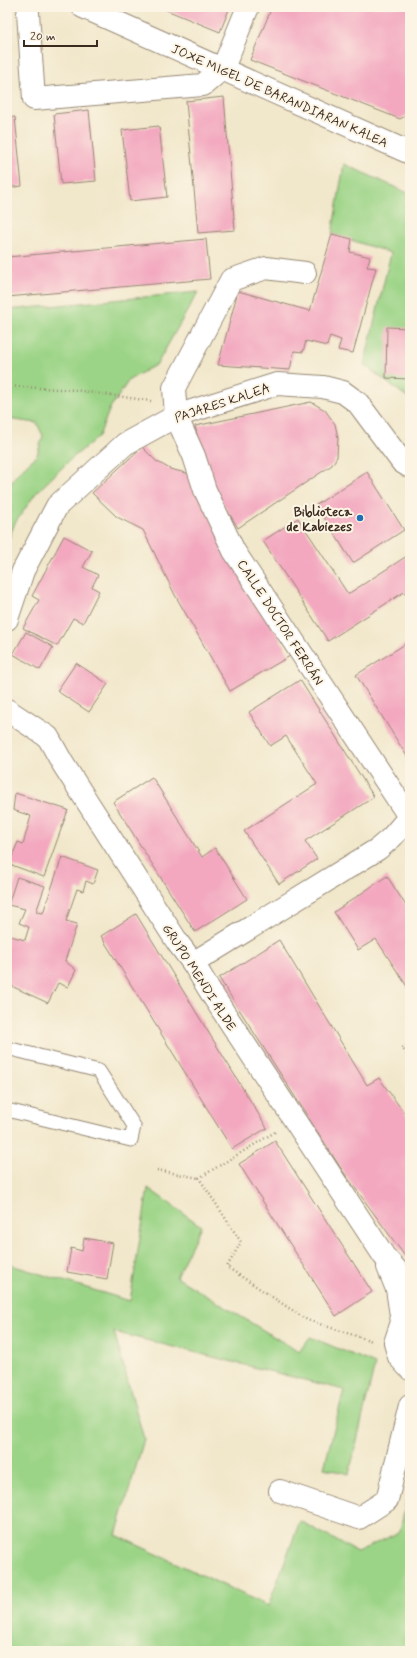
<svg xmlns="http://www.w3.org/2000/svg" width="417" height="1658" font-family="Mynerve,sans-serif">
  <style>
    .green { fill: #9cd487; stroke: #6c7f52 }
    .building { fill: #f3a8c0 }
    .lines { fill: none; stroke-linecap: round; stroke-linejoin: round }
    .lane-casing { stroke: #968874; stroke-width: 15 }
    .street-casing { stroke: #968874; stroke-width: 24 }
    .path { stroke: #968874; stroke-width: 2.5; stroke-dasharray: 1 3; stroke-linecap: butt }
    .lane { stroke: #fff; stroke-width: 13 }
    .street { stroke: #fff; stroke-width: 22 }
    .poi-dot { fill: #1f6fb2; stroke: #fcf5e5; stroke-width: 1.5 }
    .labels { text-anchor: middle; stroke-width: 4; stroke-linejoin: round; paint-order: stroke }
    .street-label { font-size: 13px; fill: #3b2a1e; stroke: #fcf5e5 }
    .poi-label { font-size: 13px; font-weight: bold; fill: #3b2a1e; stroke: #fcf5e5; text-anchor: end }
  </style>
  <rect width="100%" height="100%" fill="#fcf5e5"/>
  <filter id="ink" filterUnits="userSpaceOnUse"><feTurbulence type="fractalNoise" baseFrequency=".025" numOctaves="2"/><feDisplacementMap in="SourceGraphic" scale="8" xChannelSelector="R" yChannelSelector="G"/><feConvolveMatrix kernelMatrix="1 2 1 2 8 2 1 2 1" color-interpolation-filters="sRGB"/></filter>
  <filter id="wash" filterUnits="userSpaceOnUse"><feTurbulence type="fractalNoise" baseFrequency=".012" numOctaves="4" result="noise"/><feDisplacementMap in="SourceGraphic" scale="16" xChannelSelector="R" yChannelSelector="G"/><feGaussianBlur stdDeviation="0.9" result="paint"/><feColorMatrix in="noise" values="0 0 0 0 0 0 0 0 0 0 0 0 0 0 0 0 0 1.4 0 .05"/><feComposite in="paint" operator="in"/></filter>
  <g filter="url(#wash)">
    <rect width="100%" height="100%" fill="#f1e7cb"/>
    <!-- green -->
    <g class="green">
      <polygon points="344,164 410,194 410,399 364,365 391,253 332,234"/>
      <polygon points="198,292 157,364 129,380 110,408 99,436 71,459 36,493 15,523 7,543 7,489 17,474 37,455 43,436 37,423 7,419 7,310"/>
      <polygon points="148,1188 201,1226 176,1277 299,1352 310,1337 375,1364 349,1474 324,1468 344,1390 114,1332 144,1439 116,1535 268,1606 300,1521 357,1552 400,1532 410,1481 410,1651 7,1651 7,1259 14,1266 130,1301"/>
    </g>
    <g id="blocks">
      <!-- building -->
      <g class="building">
        <polygon points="159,7 230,7 220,32"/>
        <polygon points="272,7 410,7 410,113 400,119 250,60"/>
        <polygon points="224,97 235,230 198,233 186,101"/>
        <polygon points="89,110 96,181 61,184 54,114"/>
        <polygon points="15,117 22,186 7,188 7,118"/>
        <polygon points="159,126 167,197 130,201 122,130"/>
        <polygon points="332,234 352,239 350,252 370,257 367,267 376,268 353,353 338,350 341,340 330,336 327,346 306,341 303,352 294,351 290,370 218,365 238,291 310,311"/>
        <polygon points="206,239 210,279 7,297 7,257"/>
        <polygon points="387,327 410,328 410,379 386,378"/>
        <polygon points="311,402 325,410 335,424 338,438 337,457 332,465 238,528 207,477 195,426"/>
        <polygon points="142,447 156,461 170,469 194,475 226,548 290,656 230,691 175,595 143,530 117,517 92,493"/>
        <polygon points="367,472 404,530 353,563 316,505"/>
        <polygon points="298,518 348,594 410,554 410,601 404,592 328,641 263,541"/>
        <polygon points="64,536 92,551 83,567 98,575 92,587 99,591 83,623 73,618 57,646 23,628 39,600 32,596"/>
        <polygon points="26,632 53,647 40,670 13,654"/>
        <polygon points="410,641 410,761 356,675"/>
        <polygon points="76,663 108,684 89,712 57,691"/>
        <polygon points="300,680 374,797 305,841 317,859 279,884 244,831 317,784 286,736 270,746 249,712"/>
        <polygon points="152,777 202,857 215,848 247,899 195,932 113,802"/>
        <polygon points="15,793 68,810 44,877 9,864 18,842 23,844 31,816 13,810"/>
        <polygon points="62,857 98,870 93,884 86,881 83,891 77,889 66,921 77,924 65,961 76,970 68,987 58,983 48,1003 7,984 7,935 25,940 29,927 19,923 25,909 8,905 17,877 45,886 36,912 43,913"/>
        <polygon points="387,876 410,912 410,991 376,939 358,950 334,912"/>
        <polygon points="136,914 267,1128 232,1149 101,936"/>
        <polygon points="279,940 367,1085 379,1078 410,1121 410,1263 342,1170 219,978"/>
        <polygon points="275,1141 372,1292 336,1316 239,1164"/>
        <polygon points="84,1238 113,1243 107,1279 67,1272 71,1248 82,1251"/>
      </g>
    </g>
  </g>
  <g filter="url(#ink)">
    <use href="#blocks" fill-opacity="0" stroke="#968874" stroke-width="1"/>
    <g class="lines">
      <!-- lane casing -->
      <g class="lane-casing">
        <polyline id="lane" points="7,1048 99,1071 134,1126 131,1140 7,1110"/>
      </g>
      <!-- street casing -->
      <g class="street-casing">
        <g id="street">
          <polyline points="83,7 410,153"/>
          <polyline points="28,13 34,99 203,85 223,68 248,7"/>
          <polyline points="305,273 266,268 231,280 174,388 176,416 194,456 205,490 234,551 410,818"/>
          <polyline points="7,619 23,571 57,506 125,444 176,416 277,384 323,387 343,392 358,403 402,462 410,467"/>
          <polyline points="7,710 48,737 63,764 178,943 193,963 215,999 384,1256 410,1285"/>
          <polyline points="193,963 378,849 392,837 409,817"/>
          <polyline points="388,1267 397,1289 402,1322 395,1343 399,1357 410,1369"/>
          <polyline points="280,1491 359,1518 387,1500 410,1406"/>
        </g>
      </g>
      <!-- path -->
      <g class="path">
        <polyline points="7,386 75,390 151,401"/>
        <polyline points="410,1043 402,1048 410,1058"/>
        <polyline points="275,1132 199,1178 241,1242 227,1267 307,1320 372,1341"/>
        <polyline points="157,1170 199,1178"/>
      </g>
      <!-- lane -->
      <use href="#lane" class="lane"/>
      <!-- street -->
      <use href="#street" class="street"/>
    </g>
  </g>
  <!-- markers -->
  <circle class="poi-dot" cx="360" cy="518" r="4"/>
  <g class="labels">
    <!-- street labels -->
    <g class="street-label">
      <text transform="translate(280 95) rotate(24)" y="5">JOXE MIGEL DE BARANDIARAN KALEA</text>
      <text transform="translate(222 402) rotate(-18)" y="5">PAJARES KALEA</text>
      <text transform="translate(281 622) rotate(57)" y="5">CALLE DOCTOR FERRÁN</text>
      <text transform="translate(200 977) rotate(57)" y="5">GRUPO MENDI ALDE</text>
    </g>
    <!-- poi labels -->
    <g class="poi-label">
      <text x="352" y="516">Biblioteca<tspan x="352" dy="15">de Kabiezes</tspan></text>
    </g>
  </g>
  <!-- margin -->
  <rect width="417" height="1658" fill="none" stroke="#fcf5e5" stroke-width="24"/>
  <!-- scale -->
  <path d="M24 40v6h73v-6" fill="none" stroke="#3b2a1e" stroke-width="2"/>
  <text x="30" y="40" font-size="12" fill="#3b2a1e" stroke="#fcf5e5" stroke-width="3" paint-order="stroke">20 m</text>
</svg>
